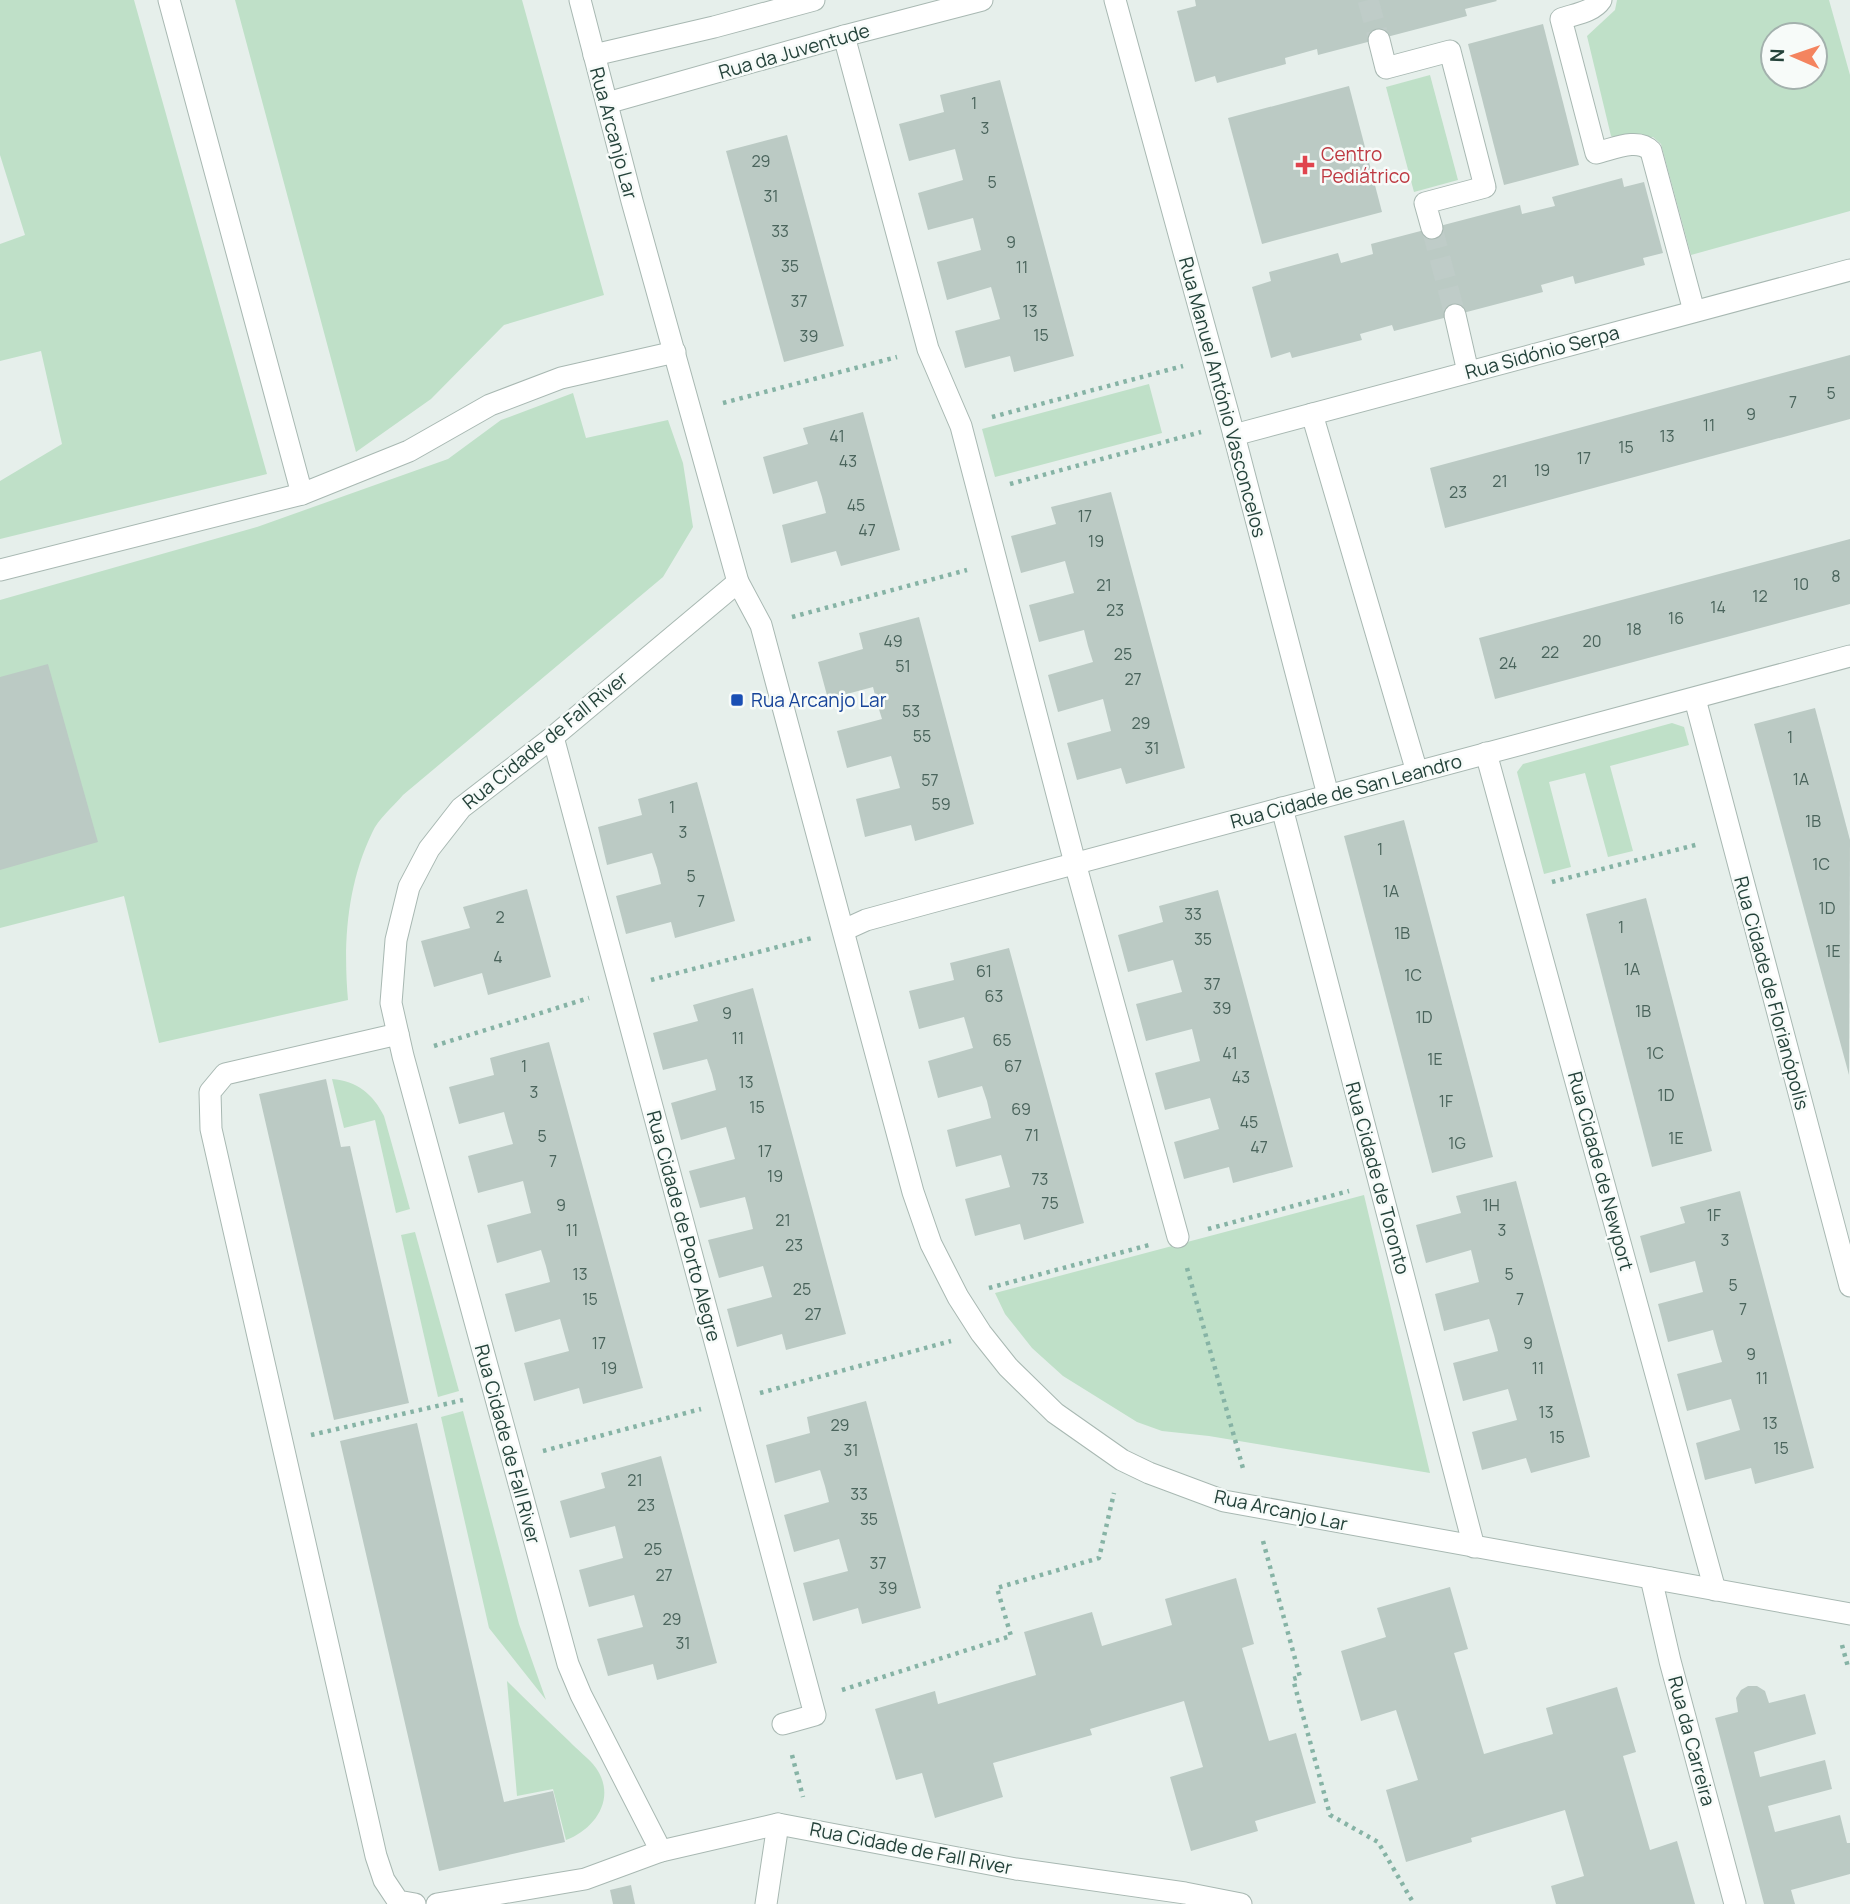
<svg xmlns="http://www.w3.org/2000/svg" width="1850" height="1904" font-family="Manrope,sans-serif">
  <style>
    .green { fill: #bfe0c8; fill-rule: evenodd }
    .building { fill: #bbcac4 }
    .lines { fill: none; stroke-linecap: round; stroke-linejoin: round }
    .minor-tunnel { stroke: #bfccc8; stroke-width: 21; stroke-dasharray: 21 10; stroke-linecap: butt }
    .minor-casing { stroke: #a8b8b2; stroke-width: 23 }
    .path { stroke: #86b3a5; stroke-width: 4.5; stroke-dasharray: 3.5 5; stroke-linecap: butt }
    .minor { stroke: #fff; stroke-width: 21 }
    .health-dot { fill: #e0444e; stroke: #f7fbf9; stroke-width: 2.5 }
    .transit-dot { fill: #1a4fb4; stroke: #f7fbf9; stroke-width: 2.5 }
    .labels { text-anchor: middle; stroke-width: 5; stroke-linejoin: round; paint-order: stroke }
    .number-label { font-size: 16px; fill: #4a645c }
    .street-label { font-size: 19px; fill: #24423a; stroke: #f7fbf9 }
    .health-label { font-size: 19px; fill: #be3a42; stroke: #f7fbf9; text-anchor: start }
    .transit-label { font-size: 19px; fill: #164399; stroke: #f7fbf9; text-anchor: start }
  </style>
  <rect width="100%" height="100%" fill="#e6efeb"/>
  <!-- green -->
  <g class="green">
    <polygon points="0,0 134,0 267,474 0,539 0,481 62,444 41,351 0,361 0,244 25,235 0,155"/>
    <polygon points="235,0 522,0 604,295 504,325 431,399 356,452"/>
    <path d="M1617 0H1829L1850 75V211L1691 255 1661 144 1653 137 1621 140 1611 136 1587 36 1615 10ZM1773 35H1815V77H1773Z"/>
    <polygon points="1430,75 1458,180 1414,192 1386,87"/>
    <polygon points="1149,384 1162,433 995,477 982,429"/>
    <path d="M573 393 586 438 668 420 683 463 693 527 663 577 403 795C393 807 378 819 372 833 347 885 343 943 348 1000L159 1043 124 896 0 928V600L257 527 448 459 501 420Z"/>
    <polygon points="1672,723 1684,727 1689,745 1610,766 1633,851 1608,857 1585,773 1549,782 1571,867 1544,874 1518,776 1517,772 1523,764"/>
    <path d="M332 1079C357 1081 373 1094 384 1116L410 1209 396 1213 375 1120 344 1128Z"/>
    <polygon points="1364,1195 1430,1473 1209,1436 1162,1431 1137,1422 1063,1376 1032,1348 1005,1314 995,1293"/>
    <polygon points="415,1232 459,1391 438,1397 401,1235"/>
    <polygon points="463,1411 519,1624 546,1700 489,1628 441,1417"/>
    <path d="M507 1681C527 1701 548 1721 569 1741 577 1750 589 1758 596 1768 617 1798 595 1829 566 1840L553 1789 517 1796Z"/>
  </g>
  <!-- building -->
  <g class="building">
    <polygon points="1195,0 1496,0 1497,1 1465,9 1467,16 1318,55 1317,49 1285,58 1286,64 1217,83 1215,76 1195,82 1177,11 1196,6"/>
    <polygon points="1543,24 1579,165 1504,185 1468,44"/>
    <polygon points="1000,80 1074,356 1014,372 1010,356 965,368 955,331 1000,319 991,287 947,300 937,262 981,250 973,218 928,230 918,193 963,180 955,149 909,161 899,124 944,112 940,95"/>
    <polygon points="1349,86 1382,212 1262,244 1228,118"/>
    <polygon points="787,135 844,346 784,362 726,151"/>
    <polygon points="1622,178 1624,187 1644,182 1663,253 1643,258 1645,265 1575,284 1573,276 1541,285 1543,292 1394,331 1392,325 1360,334 1362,340 1292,358 1290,352 1271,358 1252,287 1271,281 1269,272 1338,253 1341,263 1373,254 1371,244 1520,205 1522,214 1555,206 1552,197"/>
    <polygon points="1850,355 1850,419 1445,528 1430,468"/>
    <polygon points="863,412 900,550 841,566 836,551 791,563 782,525 826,513 822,497 817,481 773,494 763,457 808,444 803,428"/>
    <polygon points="1111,492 1185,768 1126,784 1121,768 1077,780 1067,743 1111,731 1103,699 1058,712 1048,675 1093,662 1088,646 1084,630 1039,642 1029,605 1074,593 1065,561 1021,573 1011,536 1056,524 1051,507"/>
    <polygon points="1850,539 1850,604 1495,699 1479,638"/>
    <polygon points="919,617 974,824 915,841 911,825 865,837 856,799 900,788 891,756 847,768 837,731 882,719 877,703 873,687 828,699 818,662 863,649 859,633"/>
    <polygon points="48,664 98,842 0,870 0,677"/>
    <polygon points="1815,708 1850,840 1849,1075 1754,724"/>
    <polygon points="697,782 735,921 675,938 671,922 626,934 616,896 661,884 657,868 652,853 607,865 598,827 642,815 638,799"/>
    <polygon points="1404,820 1493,1157 1432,1173 1344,836"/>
    <polygon points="527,889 551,977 488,995 482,973 434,987 421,941 470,928 463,907"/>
    <polygon points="1218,890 1293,1167 1233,1183 1229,1167 1184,1179 1174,1142 1219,1129 1210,1098 1165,1110 1155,1073 1200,1061 1192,1029 1146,1041 1136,1004 1182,992 1173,960 1128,972 1118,935 1163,922 1159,906"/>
    <polygon points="1646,898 1712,1151 1652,1167 1586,914"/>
    <polygon points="1009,948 1084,1223 1024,1240 1020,1224 975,1236 965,1199 1010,1187 1001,1155 956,1167 947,1130 991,1118 987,1101 982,1086 938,1098 928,1061 973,1048 964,1017 919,1029 909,991 954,980 950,963"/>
    <polygon points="753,988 846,1334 786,1350 782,1334 737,1347 727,1309 772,1297 763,1266 719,1278 708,1240 753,1229 749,1212 745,1197 700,1208 689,1171 735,1159 726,1127 681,1140 671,1103 716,1090 712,1074 707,1059 663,1070 653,1033 698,1021 693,1005"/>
    <polygon points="549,1042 643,1388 583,1404 579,1388 534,1401 524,1363 569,1351 560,1319 515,1332 505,1294 550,1282 546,1266 541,1250 497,1263 487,1225 531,1213 523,1181 478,1193 468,1156 513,1144 508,1127 504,1112 459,1124 449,1087 494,1075 490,1058"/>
    <polygon points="326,1079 341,1147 350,1146 409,1403 334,1420 259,1094"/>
    <polygon points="1516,1181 1590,1457 1531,1473 1526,1458 1482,1470 1472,1432 1517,1420 1508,1389 1463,1401 1453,1363 1498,1351 1494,1335 1489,1319 1444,1331 1435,1294 1479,1282 1471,1250 1426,1263 1416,1225 1461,1213 1456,1196"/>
    <polygon points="1740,1191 1814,1468 1755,1484 1751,1468 1705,1480 1696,1443 1740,1430 1731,1399 1687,1411 1677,1374 1722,1362 1717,1345 1713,1330 1668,1342 1658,1304 1703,1292 1695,1261 1650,1273 1640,1236 1685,1223 1680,1207"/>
    <polygon points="866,1401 921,1608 862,1624 858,1608 813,1621 803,1583 848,1571 839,1539 794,1552 784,1515 829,1502 825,1486 820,1470 775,1483 766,1445 810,1433 807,1417"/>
    <polygon points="417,1423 504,1802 553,1791 565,1842 439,1871 340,1441"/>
    <polygon points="661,1456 717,1663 657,1680 653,1664 608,1676 597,1639 643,1627 634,1595 589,1607 579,1570 623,1558 615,1526 570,1538 560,1501 605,1488 601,1473"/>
    <polygon points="1236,1578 1254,1644 1242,1648 1269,1741 1296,1733 1316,1803 1255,1821 1258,1831 1191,1851 1170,1777 1203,1767 1184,1701 1090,1729 1092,1735 993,1763 1003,1797 935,1818 922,1773 896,1780 875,1709 935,1691 938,1704 1036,1675 1024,1632 1092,1612 1102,1646 1172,1625 1165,1599"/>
    <polygon points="1450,1587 1468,1649 1454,1653 1484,1754 1553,1734 1546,1708 1617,1687 1636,1752 1623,1756 1650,1850 1677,1841 1695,1904 1556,1904 1551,1886 1584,1876 1565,1810 1478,1836 1471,1838 1472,1842 1406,1862 1386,1790 1418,1780 1396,1710 1361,1721 1341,1651 1386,1637 1377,1608"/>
    <polygon points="1748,1686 1757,1686 1765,1691 1769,1703 1805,1694 1816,1734 1754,1752 1760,1777 1825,1760 1832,1789 1768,1806 1775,1832 1840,1815 1847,1843 1850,1843 1850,1874 1791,1890 1795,1904 1764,1904 1715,1718 1738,1712 1736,1698 1741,1690"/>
    <polygon points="631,1885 635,1904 613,1904 610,1890"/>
  </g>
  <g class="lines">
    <!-- minor-tunnel -->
    <g class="minor-tunnel">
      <polyline points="1368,0 1379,40"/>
      <polyline points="1432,228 1455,315"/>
    </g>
    <!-- minor casing -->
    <g class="minor-casing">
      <g id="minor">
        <polyline points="169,0 302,494"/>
        <polyline points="580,0 632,201 738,582 761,625 913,1192 931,1244 958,1297 981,1333 1008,1367 1055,1413 1122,1460 1149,1473 1224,1501 1850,1614"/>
        <polyline points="1115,0 1234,435 1328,795"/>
        <path d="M1601 0C1593 12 1575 14 1561 19L1596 153C1613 149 1638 137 1651 151L1694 311"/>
        <polyline points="844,36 928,349 961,426 1075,863 1178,1237"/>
        <polyline points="1379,40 1386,68 1450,51 1485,187 1425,203 1432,228"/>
        <polyline points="594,55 714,27 814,0"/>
        <polyline points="607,103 844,36 982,0"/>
        <polyline points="1455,315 1468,372"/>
        <polyline points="1312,414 1417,772"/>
        <polyline points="1234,435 1850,270"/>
        <polyline points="0,570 302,494 409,451 490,405 561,378 675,352"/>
        <polyline points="1695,699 1850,1286"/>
        <polyline points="553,737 815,1715 783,1724"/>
        <polyline points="1486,753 1715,1590"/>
        <polyline points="1282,808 1474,1547"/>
        <polyline points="844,930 866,920 928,903 1850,656"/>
        <polyline points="398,1034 225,1074 210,1092 211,1129 376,1856 384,1880 398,1901 415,1904"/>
        <polyline points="1651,1578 1670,1661 1735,1904"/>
        <polyline points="661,1851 581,1695 568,1664 403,1056 391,1003 396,940 409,887 429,849 461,808 553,737 738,582"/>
        <polyline points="437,1904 585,1879 661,1851 778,1824 1016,1869 1185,1893 1241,1904"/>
        <polyline points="766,1904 778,1824"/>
      </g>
    </g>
    <!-- path -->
    <g class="path">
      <polyline points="723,403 897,357"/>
      <polyline points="992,417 1183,366"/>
      <polyline points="1010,484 1201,432"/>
      <polyline points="792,617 967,570"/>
      <polyline points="1552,882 1699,844"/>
      <polyline points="651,980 812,938"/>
      <polyline points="434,1046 589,998"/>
      <polyline points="1208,1229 1349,1191"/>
      <polyline points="1187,1268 1244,1472"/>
      <polyline points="989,1288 1149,1245"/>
      <polyline points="760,1393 951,1341"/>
      <polyline points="311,1435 463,1400"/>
      <polyline points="543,1451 701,1409"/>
      <polyline points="1263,1541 1300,1677 1293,1679 1330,1815 1378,1842 1414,1904"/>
      <polyline points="1842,1645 1848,1667 1850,1667"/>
      <polyline points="842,1690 1011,1636 997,1588 1099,1558 1114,1493"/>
      <polyline points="792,1755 803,1797"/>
    </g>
    <!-- minor -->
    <use href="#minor" class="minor"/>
  </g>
  <!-- markers -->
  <path class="health-dot" d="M1301.5 154.5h7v7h7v7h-7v7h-7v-7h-7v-7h7z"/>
  <rect class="transit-dot" x="730" y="693" width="14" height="14" rx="3.5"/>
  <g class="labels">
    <!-- number labels -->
    <g class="number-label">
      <text x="974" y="109">1</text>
      <text x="985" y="134">3</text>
      <text x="761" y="167">29</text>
      <text x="992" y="188">5</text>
      <text x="771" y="202">31</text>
      <text x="780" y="237">33</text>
      <text x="1011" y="248">9</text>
      <text x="790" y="272">35</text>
      <text x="1022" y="273">11</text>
      <text x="799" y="307">37</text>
      <text x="1030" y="317">13</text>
      <text x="1041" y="341">15</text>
      <text x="809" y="342">39</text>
      <text x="1831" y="399">5</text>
      <text x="1793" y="408">7</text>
      <text x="1751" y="420">9</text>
      <text x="1709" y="431">11</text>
      <text x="837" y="442">41</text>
      <text x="1667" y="442">13</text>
      <text x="1626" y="453">15</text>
      <text x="1584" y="464">17</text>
      <text x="848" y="467">43</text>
      <text x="1542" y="476">19</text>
      <text x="1500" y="487">21</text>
      <text x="1458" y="498">23</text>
      <text x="856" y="511">45</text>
      <text x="1085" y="522">17</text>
      <text x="867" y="536">47</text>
      <text x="1096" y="547">19</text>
      <text x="1836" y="582">8</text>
      <text x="1801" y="590">10</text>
      <text x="1104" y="591">21</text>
      <text x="1760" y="602">12</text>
      <text x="1718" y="613">14</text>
      <text x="1115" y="616">23</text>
      <text x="1676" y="624">16</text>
      <text x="1634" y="635">18</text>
      <text x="893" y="647">49</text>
      <text x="1592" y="647">20</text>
      <text x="1550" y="658">22</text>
      <text x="1123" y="660">25</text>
      <text x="1508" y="669">24</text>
      <text x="903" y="672">51</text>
      <text x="1133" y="685">27</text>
      <text x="911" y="717">53</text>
      <text x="1141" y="729">29</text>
      <text x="922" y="742">55</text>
      <text x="1790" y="743">1</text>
      <text x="1152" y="754">31</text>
      <text x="1801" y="785">1A</text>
      <text x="930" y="786">57</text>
      <text x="941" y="810">59</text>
      <text x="672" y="813">1</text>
      <text x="1813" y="827">1B</text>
      <text x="683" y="838">3</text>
      <text x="1380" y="855">1</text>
      <text x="1821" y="870">1C</text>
      <text x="691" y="882">5</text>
      <text x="1391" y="897">1A</text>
      <text x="701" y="907">7</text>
      <text x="1827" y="914">1D</text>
      <text x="1193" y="920">33</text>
      <text x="500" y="923">2</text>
      <text x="1621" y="933">1</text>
      <text x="1402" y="939">1B</text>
      <text x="1203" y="945">35</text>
      <text x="1833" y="957">1E</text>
      <text x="498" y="963">4</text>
      <text x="1632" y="975">1A</text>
      <text x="984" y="977">61</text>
      <text x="1413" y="981">1C</text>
      <text x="1212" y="990">37</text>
      <text x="994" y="1002">63</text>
      <text x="1222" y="1014">39</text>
      <text x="1643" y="1017">1B</text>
      <text x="727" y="1019">9</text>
      <text x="1424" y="1023">1D</text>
      <text x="738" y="1044">11</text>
      <text x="1002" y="1046">65</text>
      <text x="1230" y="1059">41</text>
      <text x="1655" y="1059">1C</text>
      <text x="1435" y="1065">1E</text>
      <text x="524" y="1072">1</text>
      <text x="1013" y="1072">67</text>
      <text x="1241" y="1083">43</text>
      <text x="746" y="1088">13</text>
      <text x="534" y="1098">3</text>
      <text x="1666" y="1101">1D</text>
      <text x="1446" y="1107">1F</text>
      <text x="757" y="1113">15</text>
      <text x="1021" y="1115">69</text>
      <text x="1249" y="1128">45</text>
      <text x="1032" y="1141">71</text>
      <text x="542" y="1142">5</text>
      <text x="1676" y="1144">1E</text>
      <text x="1457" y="1149">1G</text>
      <text x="1259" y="1153">47</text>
      <text x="765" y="1157">17</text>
      <text x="553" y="1167">7</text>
      <text x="775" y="1182">19</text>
      <text x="1040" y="1185">73</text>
      <text x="1050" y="1209">75</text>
      <text x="561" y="1211">9</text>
      <text x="1491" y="1211">1H</text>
      <text x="1714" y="1221">1F</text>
      <text x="783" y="1226">21</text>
      <text x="572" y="1236">11</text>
      <text x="1502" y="1236">3</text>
      <text x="1725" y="1246">3</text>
      <text x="794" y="1251">23</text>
      <text x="580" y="1280">13</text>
      <text x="1509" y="1280">5</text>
      <text x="1733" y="1291">5</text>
      <text x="802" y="1295">25</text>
      <text x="590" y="1305">15</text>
      <text x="1520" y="1305">7</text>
      <text x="1743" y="1315">7</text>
      <text x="813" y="1320">27</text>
      <text x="599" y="1349">17</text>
      <text x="1528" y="1349">9</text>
      <text x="1751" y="1360">9</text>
      <text x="609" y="1374">19</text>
      <text x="1538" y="1374">11</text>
      <text x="1762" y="1384">11</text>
      <text x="1546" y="1418">13</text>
      <text x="1770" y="1429">13</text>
      <text x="840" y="1431">29</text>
      <text x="1557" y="1443">15</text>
      <text x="1781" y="1454">15</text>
      <text x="851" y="1456">31</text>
      <text x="635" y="1486">21</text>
      <text x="859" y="1500">33</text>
      <text x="646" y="1511">23</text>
      <text x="869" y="1525">35</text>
      <text x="653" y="1555">25</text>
      <text x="878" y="1569">37</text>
      <text x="664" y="1581">27</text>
      <text x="888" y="1594">39</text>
      <text x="672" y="1625">29</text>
      <text x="683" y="1649">31</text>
    </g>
    <!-- street labels -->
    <g class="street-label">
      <text transform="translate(794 51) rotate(-16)" y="7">Rua da Juventude</text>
      <text transform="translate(614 133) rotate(75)" y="7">Rua Arcanjo Lar</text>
      <text transform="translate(1542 352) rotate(-15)" y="7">Rua Sidónio Serpa</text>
      <text transform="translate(1223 397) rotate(75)" y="7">Rua Manuel António Vasconcelos</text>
      <text transform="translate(545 740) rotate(-39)" y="7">Rua Cidade de Fall River</text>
      <text transform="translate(1346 791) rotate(-15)" y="7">Rua Cidade de San Leandro</text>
      <text transform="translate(1772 993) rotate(75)" y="7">Rua Cidade de Florianópolis</text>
      <text transform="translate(1601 1171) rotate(75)" y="7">Rua Cidade de Newport</text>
      <text transform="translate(1378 1178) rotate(75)" y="7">Rua Cidade de Toronto</text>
      <text transform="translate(684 1226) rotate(75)" y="7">Rua Cidade de Porto Alegre</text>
      <text transform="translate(508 1444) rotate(75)" y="7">Rua Cidade de Fall River</text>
      <text transform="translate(1281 1510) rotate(12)" y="7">Rua Arcanjo Lar</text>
      <text transform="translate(1692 1741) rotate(75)" y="7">Rua da Carreira</text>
      <text transform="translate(911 1848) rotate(11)" y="7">Rua Cidade de Fall River</text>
    </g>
    <!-- health labels -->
    <g class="health-label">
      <text x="1321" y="161">Centro<tspan x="1321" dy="22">Pediátrico</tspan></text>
    </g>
    <!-- transit labels -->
    <g class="transit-label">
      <text x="751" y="707">Rua Arcanjo Lar</text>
    </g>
  </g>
  <!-- north arrow -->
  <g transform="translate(1794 56) rotate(272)"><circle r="33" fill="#f7fbf9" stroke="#a3b1ad" stroke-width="2"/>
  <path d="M0-5L12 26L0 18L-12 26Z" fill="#f4845f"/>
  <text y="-10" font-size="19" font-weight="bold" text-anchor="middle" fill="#24423a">N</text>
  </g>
</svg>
